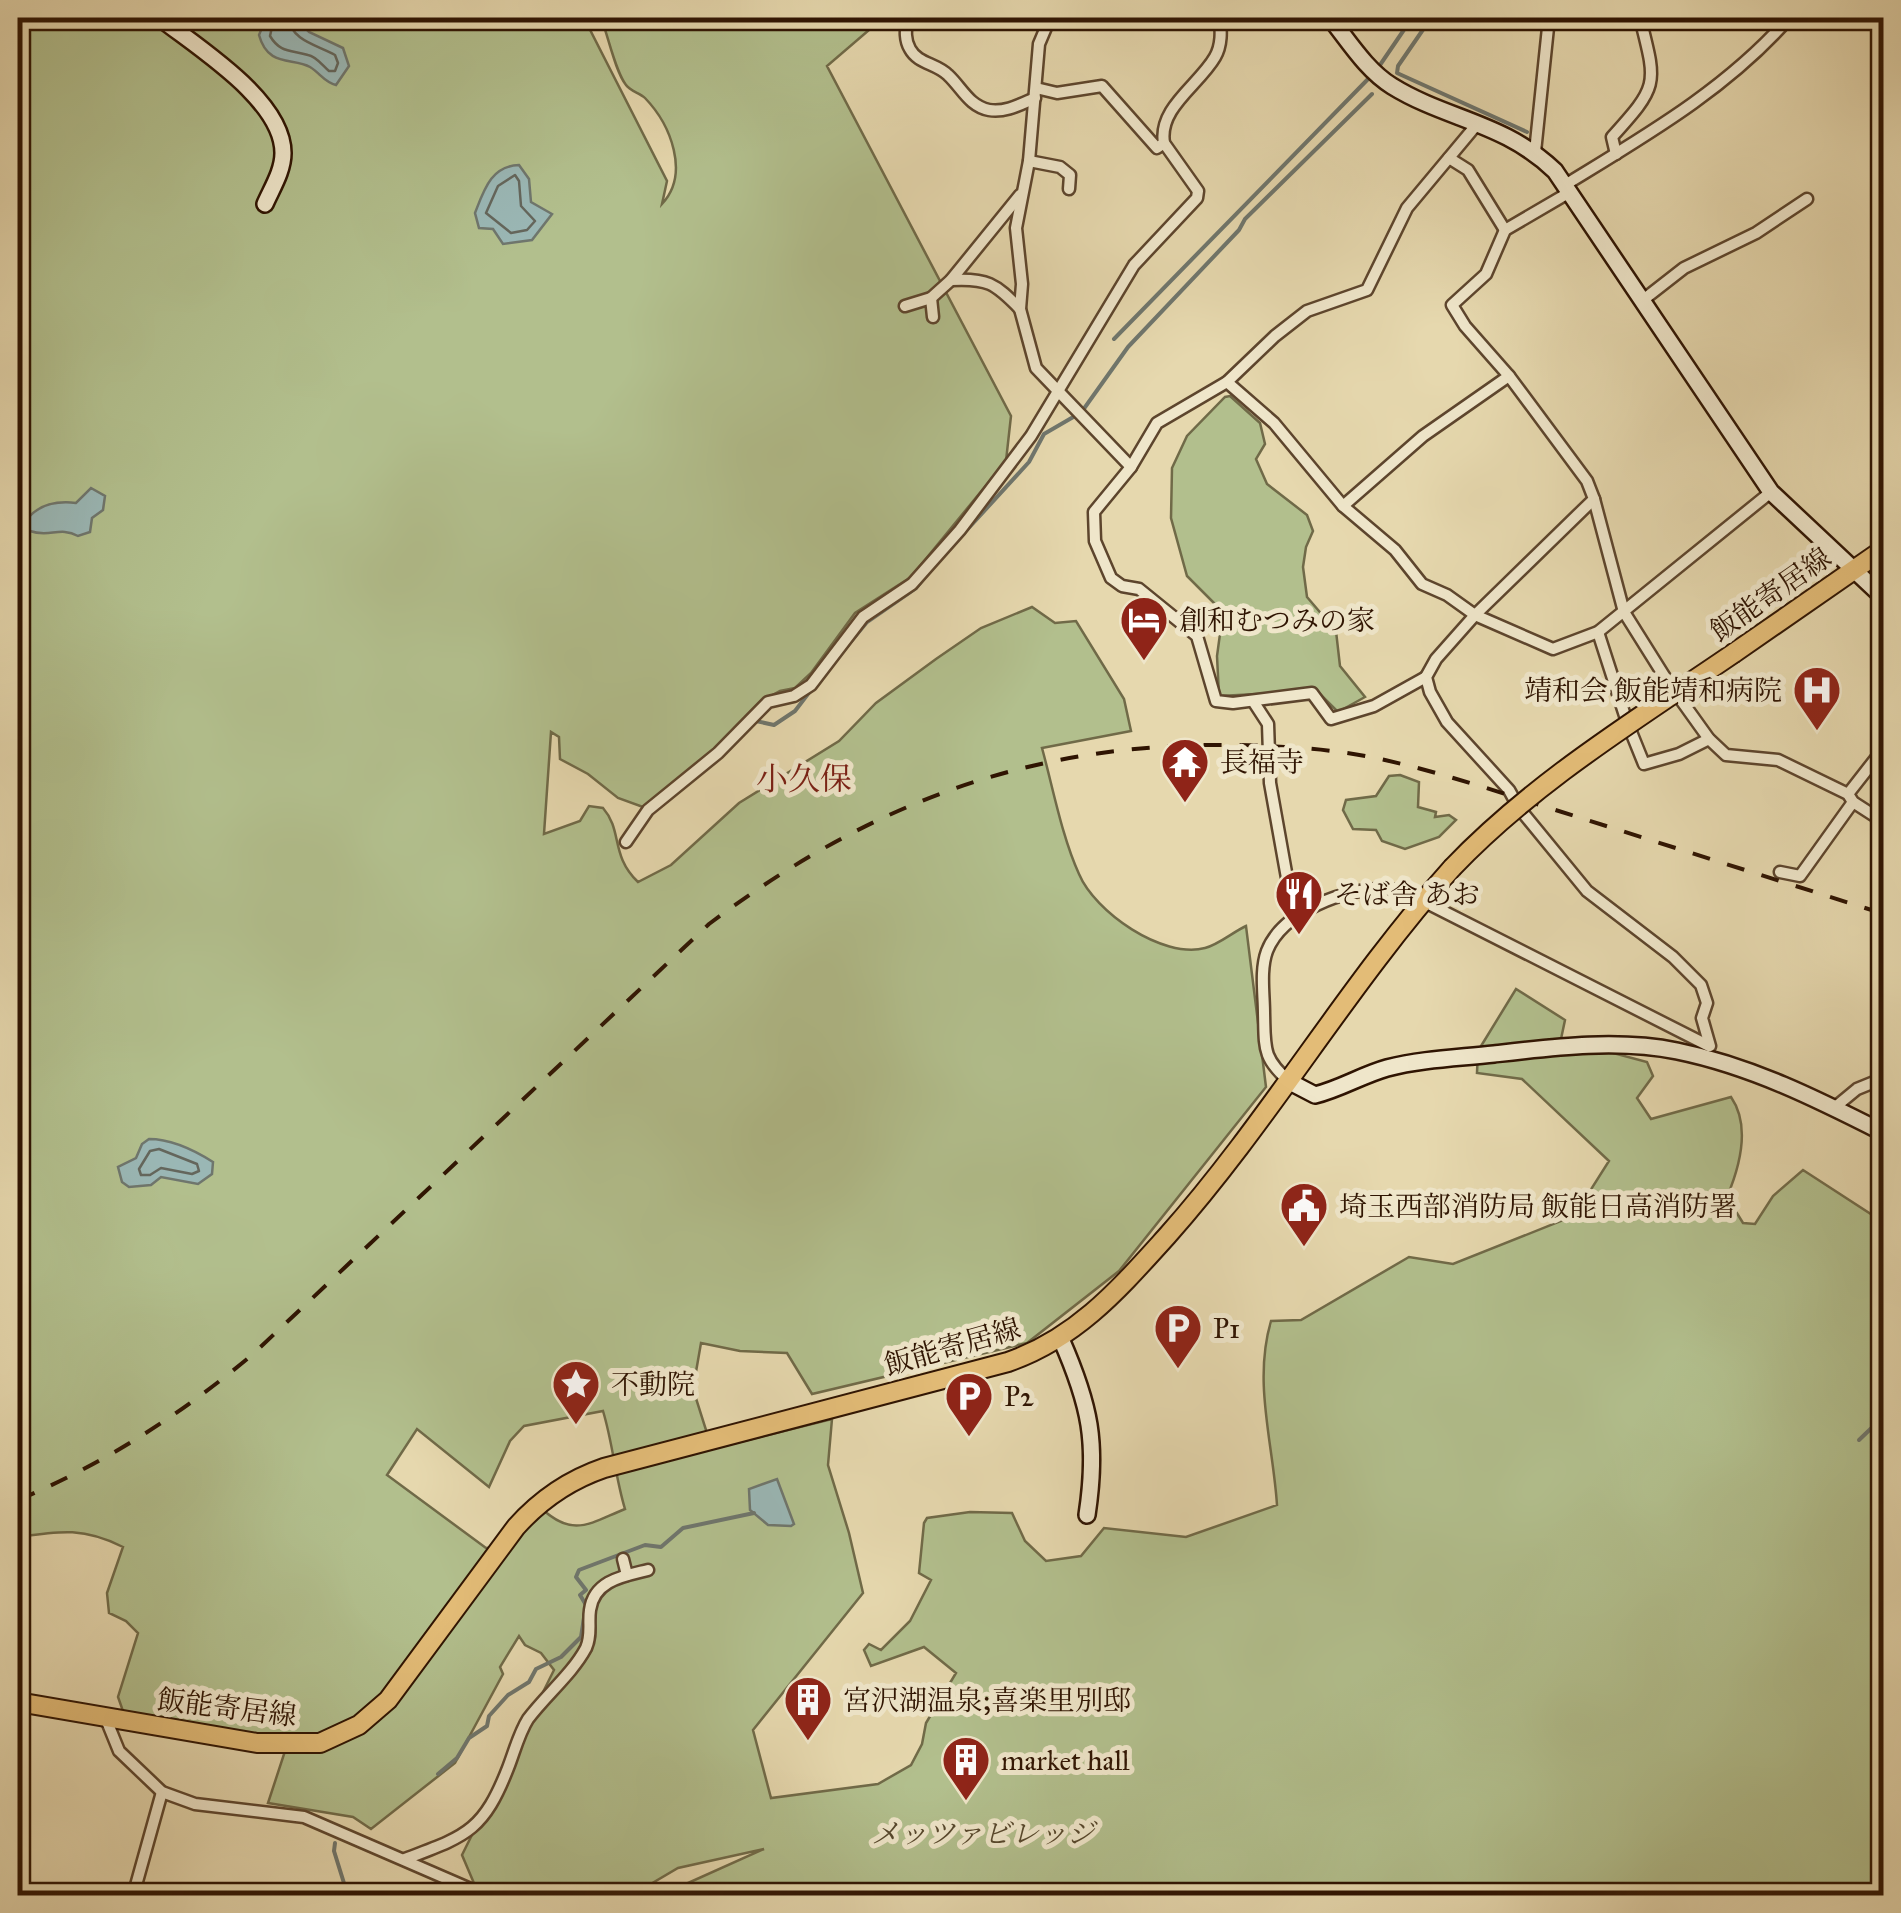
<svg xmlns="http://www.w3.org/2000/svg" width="1901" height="1913" font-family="'IM FELL Great Primer','Noto Serif JP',serif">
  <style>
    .green { fill: #b2bf8d; stroke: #706a48; stroke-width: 2.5; fill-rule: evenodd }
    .water { fill: #9ab7b5; stroke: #6f766d; stroke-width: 2.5 }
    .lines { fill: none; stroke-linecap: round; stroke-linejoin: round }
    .shore { stroke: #64665c; stroke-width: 2.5 }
    .stream { stroke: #6f766d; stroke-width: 4 }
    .street-casing { stroke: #5d452d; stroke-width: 15 }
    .secondary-casing { stroke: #2f1402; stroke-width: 20 }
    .primary-casing { stroke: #2f1402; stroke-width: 22 }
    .street { stroke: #efe6ca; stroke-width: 10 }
    .secondary { stroke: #efe6ca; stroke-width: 15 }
    .primary { stroke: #e3bc77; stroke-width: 18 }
    .rail { stroke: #2f1402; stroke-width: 4; stroke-dasharray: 18 18; stroke-linecap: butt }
    .primary-bridge-casing { stroke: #2f1402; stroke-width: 22; stroke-linecap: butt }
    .primary-bridge { stroke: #e3bc77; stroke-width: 18 }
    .labels { text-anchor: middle; stroke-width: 10; stroke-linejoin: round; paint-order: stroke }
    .street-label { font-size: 28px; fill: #2f1402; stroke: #efe6ca }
    .poi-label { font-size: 28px; fill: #2f1402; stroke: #efe6ca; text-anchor: start }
    .park-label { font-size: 28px; font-style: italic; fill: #56472c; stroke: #efe6ca }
    .quarter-label { font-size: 32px; fill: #7a1f14; stroke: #efe6ca }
  </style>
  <rect width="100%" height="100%" fill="#e6d8ae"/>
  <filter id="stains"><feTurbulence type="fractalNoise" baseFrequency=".002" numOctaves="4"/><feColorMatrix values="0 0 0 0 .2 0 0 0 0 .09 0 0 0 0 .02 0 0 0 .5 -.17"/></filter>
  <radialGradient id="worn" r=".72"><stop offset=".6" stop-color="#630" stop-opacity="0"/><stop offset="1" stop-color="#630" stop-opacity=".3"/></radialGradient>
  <!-- green -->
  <g class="green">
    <path d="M18 18H584L667 181 662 204C690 174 671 125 645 98 640 93 630 91 626 85 615 71 608 35 601 18H883L827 66 1011 416 1006 461 911 577 855 613 811 673 795 688 780 691 760 702 654 811 618 798 588 774 560 759 559 737 551 732 544 834 580 821 589 806 603 808C623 831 610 855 638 882L671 865 739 803 839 741 876 703 936 659 981 628 1032 607 1055 623 1076 621 1124 699 1131 731 1042 748C1053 788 1062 837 1079 874 1095 912 1162 959 1205 948 1218 945 1233 932 1246 926L1266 1087 1119 1271 1027 1343 812 1394 787 1353 740 1351 701 1343 693 1389 712 1449 832 1419 828 1465 849 1533 863 1593 753 1730 771 1798 878 1784 911 1765 922 1744 926 1723 956 1673 924 1647 871 1666 864 1650 869 1644 881 1650 910 1621 931 1580 919 1573 924 1523 927 1518 970 1512 1012 1513 1025 1541 1046 1561 1081 1556 1104 1528 1186 1537 1277 1505C1273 1443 1253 1382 1271 1321L1301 1320 1409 1257 1453 1264 1566 1219 1578 1210 1609 1161 1522 1079 1477 1073 1478 1051 1516 989 1565 1020 1561 1039 1647 1062 1653 1076 1637 1098 1651 1119 1731 1097C1751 1126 1740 1166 1727 1197L1743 1223 1755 1224 1773 1196 1803 1170 1883 1222V1895L973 1896 959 1891 946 1896 692 1895 688 1883 764 1849 678 1868 632 1895H479L462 1855 554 1670 541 1653 525 1645 519 1636 500 1667 503 1674 455 1763 371 1829 353 1817 268 1803 288 1742 124 1714 118 1697 138 1633 126 1621 109 1613 107 1593 123 1547C83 1527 60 1531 18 1537ZM603 1411C613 1444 615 1476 625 1509 590 1523 574 1538 542 1509L512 1546 486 1548 387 1475 417 1429 489 1487 510 1441 524 1426Z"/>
    <polygon points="1230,396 1260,423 1265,444 1256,459 1267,484 1307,515 1313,531 1306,547 1303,567 1307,597 1336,631 1340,666 1365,697 1338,712 1317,691 1219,696 1217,656 1223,612 1187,576 1171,518 1172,468 1187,436 1225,397"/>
    <polygon points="1400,775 1419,782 1418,807 1436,812 1435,817 1449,815 1456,820 1439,837 1405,849 1382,841 1376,830 1353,829 1343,810 1346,800 1376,796 1389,776"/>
  </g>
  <!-- water -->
  <g class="water">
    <path d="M266 18H295L309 32 343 48 349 66 336 85C324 82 320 73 310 67 293 57 268 68 259 35Z"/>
    <path d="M519 165 529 179 531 202 552 214 532 240 503 244 493 229 479 228 475 213C484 190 491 166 519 165Z"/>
    <path d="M91 488 105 496 103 510 92 518 90 532 78 536C60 526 49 538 30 531L28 518C40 504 59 501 76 503Z"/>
    <path d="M149 1139C172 1139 194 1150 213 1162L212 1174 198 1184 161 1177 151 1185 129 1187 122 1182 118 1167 136 1158 142 1144Z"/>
    <polygon points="777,1479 794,1524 791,1526 768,1525 750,1510 749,1489"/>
  </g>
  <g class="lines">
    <!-- shore -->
    <g class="shore">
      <path d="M274 18 270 36C280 53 291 50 308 55 316 56 323 66 329 71H335L338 63 335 55C317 45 292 41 288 18"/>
      <polygon points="515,175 519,181 521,206 535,221 527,230 511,233 486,213 498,186"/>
      <polygon points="159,1149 197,1164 199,1171 192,1174 161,1168 150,1175 141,1175 139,1169 150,1151"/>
    </g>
    <!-- stream -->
    <g class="stream">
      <polyline points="1431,18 1398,66 1397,73 1527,132"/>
      <polyline points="1380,65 1412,18"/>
      <polyline points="1114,339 1370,77"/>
      <polyline points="1083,410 1128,347 1239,230 1245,219 1372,94"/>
      <polyline points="943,556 1029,462 1044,434 1075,416"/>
      <polyline points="830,667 867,622 916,588 930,571"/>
      <polyline points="752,725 756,721 774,725 795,711 811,690"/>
      <polyline points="1859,1440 1884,1416"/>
      <polyline points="438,1774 457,1758 469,1738 487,1726 489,1716 508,1695 529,1682 536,1669 561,1657 581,1637 586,1605 580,1595 586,1590 576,1577 579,1570 645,1545 661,1547 683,1528 754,1513"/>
      <polyline points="335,1843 334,1851 348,1896"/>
    </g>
    <!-- street casing -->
    <g class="street-casing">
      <g id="street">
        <path d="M907 18C906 28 904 39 910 49 918 64 936 63 948 75 962 88 969 106 989 110 1005 113 1021 104 1035 98"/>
        <polyline points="1050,18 1039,44 1029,161 1016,228 1022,284 1020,309 1036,368 1131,467"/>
        <polyline points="1036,88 1057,93 1102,86 1157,148 1164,143"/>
        <polyline points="1535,152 1549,18"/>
        <path d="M1616 154 1612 137C1659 85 1657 85 1640 18"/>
        <polyline points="1449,158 1468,170 1505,230"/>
        <polyline points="1029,161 1060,167 1070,175 1069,189"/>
        <path d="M1565 185C1645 136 1727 89 1789 18"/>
        <polyline points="1570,192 1505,230 1486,274 1452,305 1465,326 1509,376 1587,481 1594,499 1475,615 1436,659 1426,677 1430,692 1447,722 1509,790 1519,808 1587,891 1673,957 1701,985 1707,1003 1702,1018 1710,1046"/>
        <path d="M951 280C987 278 995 283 1020 309"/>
        <polyline points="931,298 933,317"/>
        <polyline points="1643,300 1684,268 1756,233 1807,199"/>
        <polyline points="905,306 931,298 951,280 1020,195"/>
        <polyline points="1227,382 1274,423 1343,506 1395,550 1422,584 1447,595 1475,615 1553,649 1598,632 1771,492"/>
        <polyline points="1594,499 1624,612 1666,679 1709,739 1726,755 1778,760 1848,794 1853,802 1884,822"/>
        <polyline points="1343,506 1423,436 1509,376"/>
        <polyline points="1598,632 1627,722 1644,764 1679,754 1709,739"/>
        <polyline points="1426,677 1374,706 1331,719 1312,693 1233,703 1216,701 1197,636 1139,589 1122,586 1111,578 1095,541 1094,512 1131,467 1157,423 1227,382 1275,336 1307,311 1367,290 1407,208 1478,123"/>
        <polyline points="1253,701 1268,724 1270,783 1294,917"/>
        <polyline points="1848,794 1884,748"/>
        <path d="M626 842 648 810 718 753 768 702 794 696 811 685 863 617 912 584 960 530 1031 436 1134 265 1197 198 1198 191 1164 143C1158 108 1199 85 1215 57 1222 45 1221 31 1220 18"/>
        <polyline points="1780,872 1800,876 1853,802"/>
        <path d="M1290 1082C1262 1058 1265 1048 1264 1013 1264 994 1260 970 1267 951 1282 912 1346 887 1386 889 1399 889 1411 895 1423 901L1709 1046"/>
        <polyline points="1834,1108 1857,1089 1884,1078"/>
        <polyline points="623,1559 627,1575"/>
        <polyline points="106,1719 119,1751 162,1792 195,1804 304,1817 475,1891"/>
        <path d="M405 1859C466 1836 483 1832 508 1768 514 1753 519 1733 528 1719 546 1695 572 1674 586 1648 592 1635 588 1623 590 1610 594 1580 624 1576 648 1570"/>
        <polyline points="133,1896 162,1792"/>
      </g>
    </g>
    <!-- secondary casing -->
    <g class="secondary-casing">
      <g id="secondary">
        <path d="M160 18C198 48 283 100 283 153 283 171 272 188 265 204"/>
        <path d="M1330 18C1348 40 1366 70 1392 86 1447 120 1504 122 1555 171L1771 492 1884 598"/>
        <path d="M1290 1082 1315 1095C1340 1089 1362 1075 1387 1068 1422 1059 1458 1058 1494 1054 1554 1047 1618 1039 1677 1051 1751 1066 1817 1099 1884 1133"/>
        <path d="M1061 1339C1090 1405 1098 1443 1087 1515"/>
      </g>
    </g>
    <!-- primary casing -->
    <g class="primary-casing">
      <g id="primary">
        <polyline points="1734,653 1884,549"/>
        <path d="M18 1702 257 1743H320L359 1725 388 1700 516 1527C541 1499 569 1480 604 1468L1008 1362C1077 1338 1119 1289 1167 1236 1270 1120 1348 984 1452 868"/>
      </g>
    </g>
    <!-- street -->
    <use href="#street" class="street"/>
    <!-- secondary -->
    <use href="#secondary" class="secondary"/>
    <!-- primary -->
    <use href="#primary" class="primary"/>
    <!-- rail -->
    <path class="rail" d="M18 1500C104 1464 180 1415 252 1355L709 924C870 803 1032 742 1235 745 1284 746 1337 749 1385 760 1451 775 1516 798 1581 818 1682 850 1783 882 1884 914"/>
    <!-- primary-bridge casing -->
    <g class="primary-bridge-casing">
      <path id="primary-bridge" d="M1452 868C1534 782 1636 720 1734 653"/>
    </g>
    <!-- primary-bridge -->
    <use href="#primary-bridge" class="primary-bridge"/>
  </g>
  <!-- icons -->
  <defs>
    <g id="hotel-pin" transform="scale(2.5)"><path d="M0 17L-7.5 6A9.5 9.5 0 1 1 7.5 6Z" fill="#8f2418" stroke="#efe6ca"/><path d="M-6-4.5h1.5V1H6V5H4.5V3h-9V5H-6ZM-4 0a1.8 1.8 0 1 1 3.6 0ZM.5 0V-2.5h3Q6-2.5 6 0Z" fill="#fff"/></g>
    <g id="hospital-pin" transform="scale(2.5)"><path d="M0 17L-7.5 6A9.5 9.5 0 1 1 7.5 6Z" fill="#8f2418" stroke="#efe6ca"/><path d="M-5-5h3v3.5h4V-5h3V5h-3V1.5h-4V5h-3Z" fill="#fff"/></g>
    <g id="temple-pin" transform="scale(2.5)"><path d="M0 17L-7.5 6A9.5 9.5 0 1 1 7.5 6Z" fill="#8f2418" stroke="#efe6ca"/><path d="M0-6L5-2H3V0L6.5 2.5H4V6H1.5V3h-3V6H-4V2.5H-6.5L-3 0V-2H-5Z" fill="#fff"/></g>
    <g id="restaurant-pin" transform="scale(2.5)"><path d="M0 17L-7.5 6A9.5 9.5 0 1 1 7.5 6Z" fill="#8f2418" stroke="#efe6ca"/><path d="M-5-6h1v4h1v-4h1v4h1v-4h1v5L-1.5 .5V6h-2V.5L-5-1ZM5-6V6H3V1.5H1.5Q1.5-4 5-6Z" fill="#fff"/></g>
    <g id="civic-pin" transform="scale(2.5)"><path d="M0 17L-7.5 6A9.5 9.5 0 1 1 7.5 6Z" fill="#8f2418" stroke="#efe6ca"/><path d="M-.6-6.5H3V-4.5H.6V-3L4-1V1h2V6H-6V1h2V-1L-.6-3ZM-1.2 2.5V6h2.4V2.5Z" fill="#fff"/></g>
    <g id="parking-pin" transform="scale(2.5)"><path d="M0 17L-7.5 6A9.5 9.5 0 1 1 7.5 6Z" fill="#8f2418" stroke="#efe6ca"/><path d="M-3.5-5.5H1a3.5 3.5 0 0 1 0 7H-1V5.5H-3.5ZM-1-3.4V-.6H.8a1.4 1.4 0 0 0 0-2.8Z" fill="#fff"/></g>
    <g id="sight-pin" transform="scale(2.5)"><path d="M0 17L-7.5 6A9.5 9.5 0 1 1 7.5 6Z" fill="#8f2418" stroke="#efe6ca"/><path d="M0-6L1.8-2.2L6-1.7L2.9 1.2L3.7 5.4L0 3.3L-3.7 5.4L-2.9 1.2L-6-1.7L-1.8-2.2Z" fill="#fff"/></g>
    <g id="building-pin" transform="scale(2.5)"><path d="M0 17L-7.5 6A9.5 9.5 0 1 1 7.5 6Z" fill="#8f2418" stroke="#efe6ca"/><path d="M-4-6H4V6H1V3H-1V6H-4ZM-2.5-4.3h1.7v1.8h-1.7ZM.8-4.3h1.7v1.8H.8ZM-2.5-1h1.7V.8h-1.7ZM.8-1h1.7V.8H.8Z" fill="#fff"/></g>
  </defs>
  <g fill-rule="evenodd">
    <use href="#hotel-pin" x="1144" y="620"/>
    <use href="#hospital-pin" x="1817" y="690"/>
    <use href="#temple-pin" x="1185" y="762"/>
    <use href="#restaurant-pin" x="1299" y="894"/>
    <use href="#civic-pin" x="1304" y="1206"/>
    <use href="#parking-pin" x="1178" y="1328"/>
    <use href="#sight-pin" x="576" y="1384"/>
    <use href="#parking-pin" x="969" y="1396"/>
    <use href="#building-pin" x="808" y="1700"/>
    <use href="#building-pin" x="966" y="1760"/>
  </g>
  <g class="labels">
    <!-- street labels -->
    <g class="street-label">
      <text transform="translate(1770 594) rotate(-35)" y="10">飯能寄居線</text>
      <text transform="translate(952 1346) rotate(-16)" y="10">飯能寄居線</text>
      <text transform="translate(227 1707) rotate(7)" y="10">飯能寄居線</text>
    </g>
    <!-- poi labels -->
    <g class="poi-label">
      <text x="1179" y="630">創和むつみの家</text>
      <text x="1782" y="700" text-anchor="end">靖和会 飯能靖和病院</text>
      <text x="1220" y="772">長福寺</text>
      <text x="1334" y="904">そば舎 あお</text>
      <text x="1339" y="1216">埼玉西部消防局 飯能日高消防署</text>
      <text x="1213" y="1338">P1</text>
      <text x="611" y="1394">不動院</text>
      <text x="1004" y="1406">P2</text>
      <text x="843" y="1710">宮沢湖温泉;喜楽里別邸</text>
      <text x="1001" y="1770">market hall</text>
    </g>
    <!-- park labels -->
    <g class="park-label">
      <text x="983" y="1843">メッツァビレッジ</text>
    </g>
    <!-- quarter labels -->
    <g class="quarter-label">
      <text x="804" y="790">小久保</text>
    </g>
  </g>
  <!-- margin -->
  <rect width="1901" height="1913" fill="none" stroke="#e6d8ae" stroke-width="60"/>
  <rect x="20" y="20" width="1861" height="1873" fill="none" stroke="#2f1402" stroke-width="5"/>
  <rect x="30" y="30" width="1841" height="1853" fill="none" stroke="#2f1402" stroke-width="2.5"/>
  <rect width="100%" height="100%" filter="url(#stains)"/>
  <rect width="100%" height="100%" fill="url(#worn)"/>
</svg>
